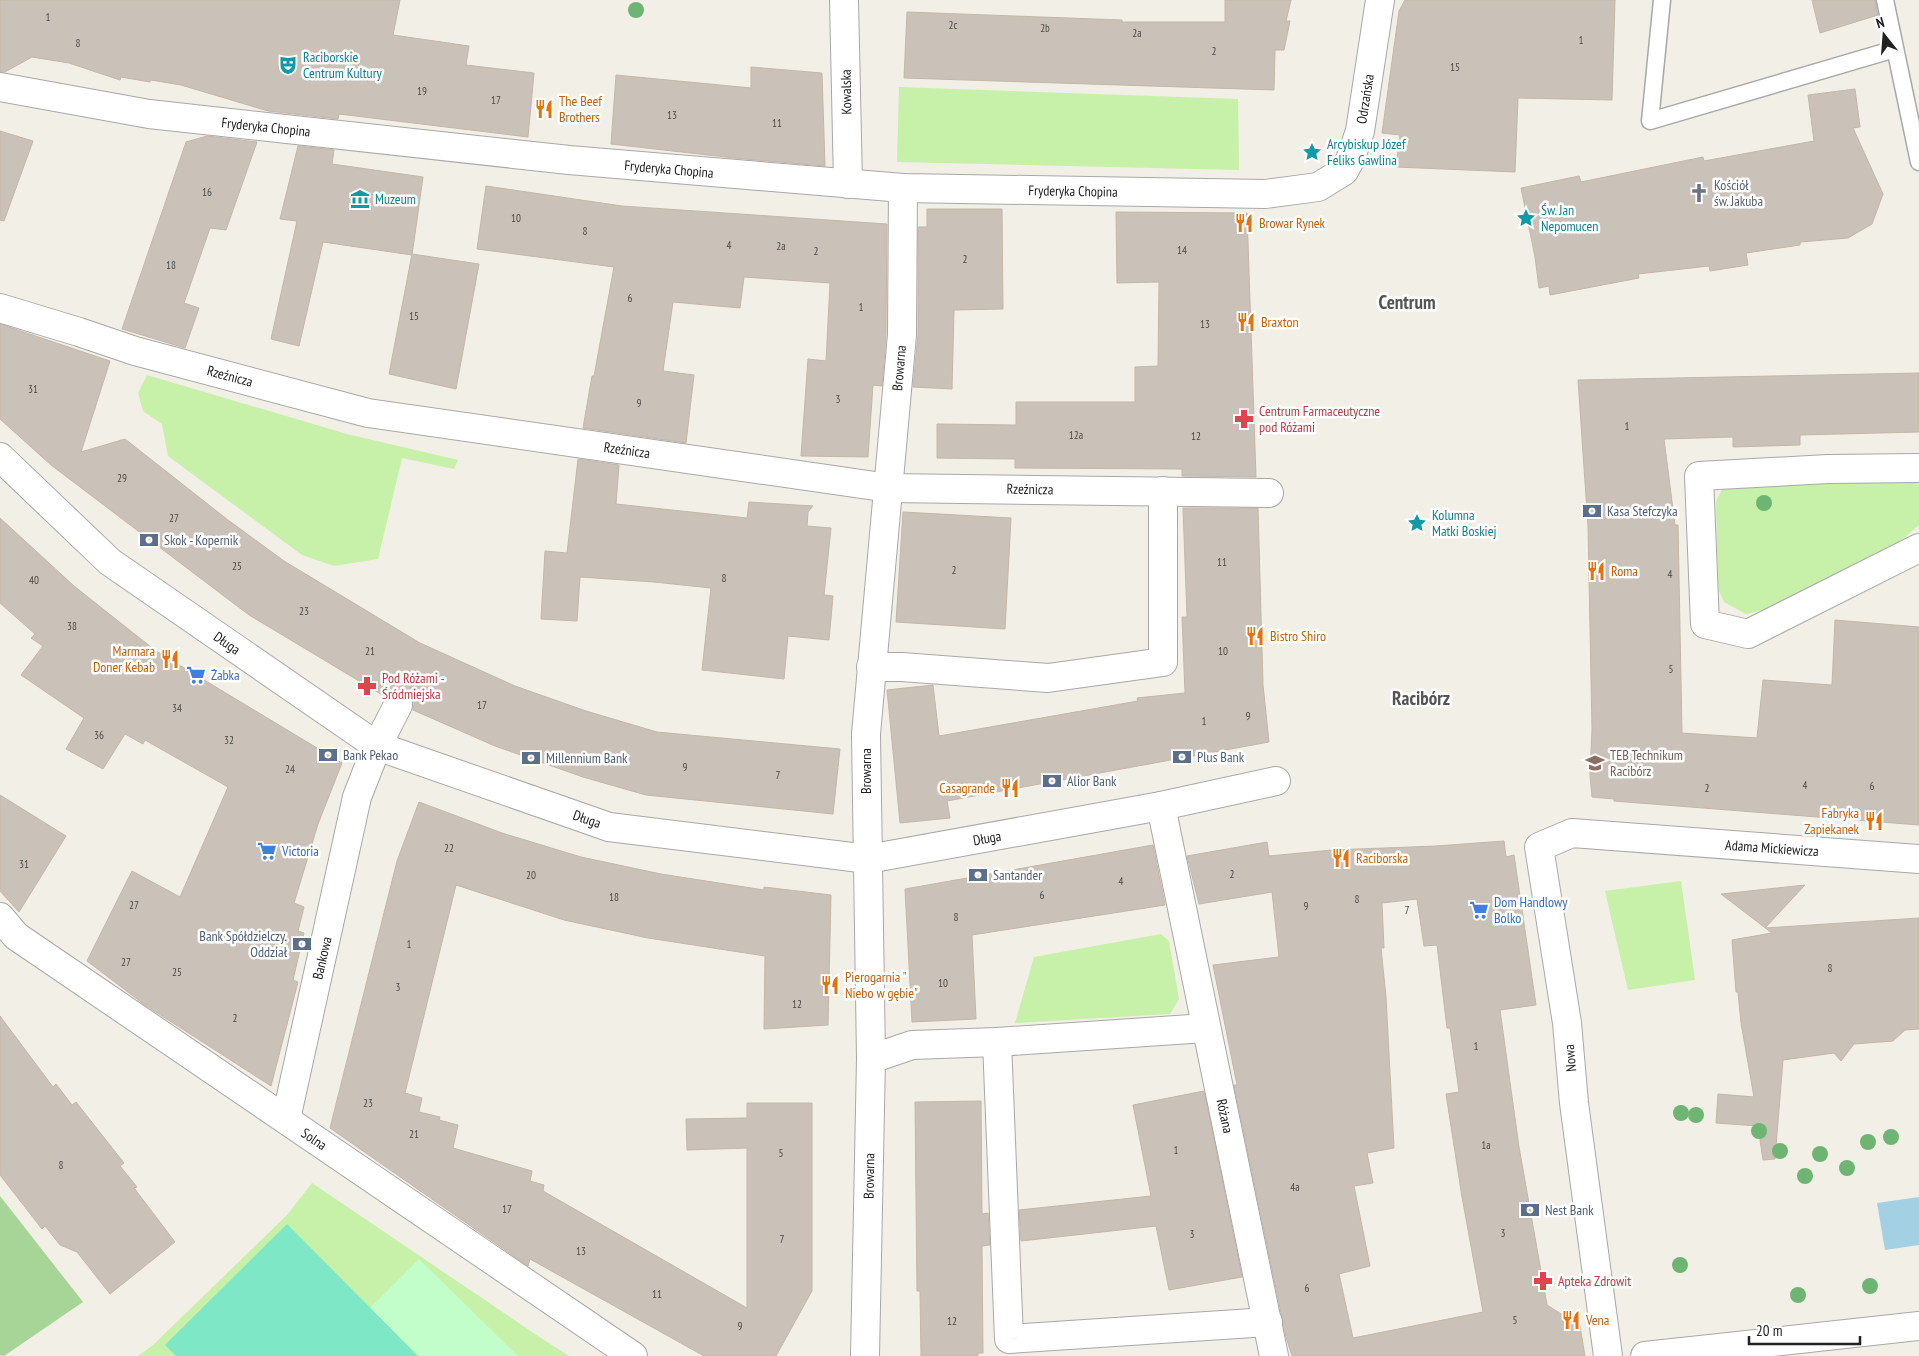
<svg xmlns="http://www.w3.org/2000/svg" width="1919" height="1356" font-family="'PT Sans Narrow',sans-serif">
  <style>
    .grass { fill: #c7f0a8 }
    .forest { fill: #a6d597 }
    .park { fill: #c1feca }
    .pitch { fill: #7ee7c5 }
    .water { fill: #a3d1e3 }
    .building { fill: #cac2b9; stroke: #c5b6a7; fill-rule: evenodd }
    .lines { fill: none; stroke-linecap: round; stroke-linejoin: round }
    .lane-casing { stroke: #a8a8a8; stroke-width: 19 }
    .street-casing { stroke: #a8a8a8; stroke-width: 30 }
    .lane { stroke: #fff; stroke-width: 16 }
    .street { stroke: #fff; stroke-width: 28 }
    .tree { fill: #6eb574 }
    .labels { text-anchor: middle; stroke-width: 5; stroke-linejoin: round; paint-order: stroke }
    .number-label { font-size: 11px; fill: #4b4947 }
    .culture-label { font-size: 14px; fill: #0d838f; stroke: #fff; text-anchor: start }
    .street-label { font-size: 14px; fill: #212121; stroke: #fff }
    .food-label { font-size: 14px; fill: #c56008; stroke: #fff; text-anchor: start }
    .worship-label { font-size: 14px; fill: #5b616d; stroke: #fff; text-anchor: start }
    .health-label { font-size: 14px; fill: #be3a42; stroke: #fff; text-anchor: start }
    .service-label { font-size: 14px; fill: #4e5e75; stroke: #fff; text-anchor: start }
    .shop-label { font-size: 14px; fill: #366cbe; stroke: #fff; text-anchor: start }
    .education-label { font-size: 14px; fill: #785e54; stroke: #fff; text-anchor: start }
    .district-label { font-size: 19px; font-weight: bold; fill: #545454; stroke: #fff }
  </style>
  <rect width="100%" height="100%" fill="#f2efe6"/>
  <!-- grass -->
  <g class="grass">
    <polygon points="899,87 1238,99 1239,170 897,162"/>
    <polygon points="147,375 347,434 458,460 454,469 402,458 378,559 334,566 302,555 168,456 162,424 143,411 138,393"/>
    <polygon points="1896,478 1916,483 1919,485 1919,525 1903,539 1767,609 1746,614 1724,602 1718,589 1716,501 1724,486"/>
    <polygon points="1681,881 1695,980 1628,990 1605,891"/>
    <polygon points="1161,934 1169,941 1179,999 1170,1014 1015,1023 1034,957"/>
    <polygon points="312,1183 538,1336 569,1356 138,1356 153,1345 287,1215"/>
  </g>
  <!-- forest -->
  <polygon class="forest" points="0,1196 83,1302 4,1356 0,1355"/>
  <!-- park -->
  <polygon class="park" points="419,1259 518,1356 419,1356 370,1308"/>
  <!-- pitch -->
  <polygon class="pitch" points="287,1224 418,1356 176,1356 165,1345"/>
  <!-- water -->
  <polygon class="water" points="1919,1197 1919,1245 1885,1250 1877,1203"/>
  <!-- building -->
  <g class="building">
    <polygon points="0,0 400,0 393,35 469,46 466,65 534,73 528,137 339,114 338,119 268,111 181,85 151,80 150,82 121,77 120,80 69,63 32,57 5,72 0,72"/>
    <polygon points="1225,0 1291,0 1286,21 1290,21 1284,50 1275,50 1274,90 904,78 907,12 1122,20 1122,22 1225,22"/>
    <polygon points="1405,0 1615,0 1612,100 1518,98 1515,172 1396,167 1400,135 1382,133 1399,11"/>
    <polygon points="1812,0 1875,0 1878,15 1820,33"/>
    <polygon points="751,67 822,73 825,166 734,158 611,144 616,75 751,88"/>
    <polygon points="1855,89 1860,127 1853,128 1883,194 1872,224 1848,238 1800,242 1800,245 1746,253 1748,265 1710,271 1709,266 1638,274 1639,278 1550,295 1549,286 1539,288 1535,257 1521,188 1579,176 1581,182 1703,157 1704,161 1814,141 1808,95"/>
    <polygon points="0,131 33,141 4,221 0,220"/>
    <polygon points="207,136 257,142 226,230 210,228 184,303 199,308 185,348 122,329 186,142"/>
    <polygon points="298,146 334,150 332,164 423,177 412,255 323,242 299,346 271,339 297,221 280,219"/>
    <polygon points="486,186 622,206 887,224 886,334 882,386 873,385 868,457 801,456 808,359 826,361 830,283 744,277 740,308 673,302 663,371 694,375 686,443 583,428 592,376 594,376 614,267 477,249"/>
    <polygon points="927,209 1002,209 1003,309 954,310 952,389 913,387 918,335 918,227 927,227"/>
    <polygon points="1116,212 1247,213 1256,477 1182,476 1182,469 1015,468 1015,459 937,458 937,424 1016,425 1016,402 1135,402 1135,367 1158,366 1159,282 1117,283"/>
    <polygon points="412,254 479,264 456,389 389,374"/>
    <polygon points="0,324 110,361 81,452 125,439 228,520 284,561 420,643 515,686 586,711 657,732 840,749 833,814 646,795 583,777 495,746 413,710 414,704 411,697 405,691 397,689 384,696 249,615 51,465 0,419"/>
    <polygon points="1919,373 1919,432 1800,435 1800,445 1733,447 1733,437 1664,439 1675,525 1678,525 1682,733 1757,738 1763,680 1832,685 1835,620 1919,627 1919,825 1614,801 1614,799 1592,797 1590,775 1592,729 1588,526 1578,380"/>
    <polygon points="578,459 619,465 616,504 747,518 749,502 813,506 808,512 807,526 831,528 824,595 833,596 829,640 788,636 784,679 702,670 711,588 654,582 580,577 577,621 541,619 545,551 567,553"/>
    <polygon points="1183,508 1258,508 1263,685 1269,742 947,801 950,818 900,823 887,690 933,685 939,736 1138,701 1137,698 1185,693 1182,617 1187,617"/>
    <polygon points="903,512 1011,518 1005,629 896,622"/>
    <polygon points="0,518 74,586 156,651 342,763 318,824 294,903 304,907 298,931 304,933 293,980 298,982 271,1086 145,1005 87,961 132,871 180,897 228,787 145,740 143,744 125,734 103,769 66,749 84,718 21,675 43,646 31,638 35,634 0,603"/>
    <polygon points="0,795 66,836 19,912 0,891"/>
    <polygon points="419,802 502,833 581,857 661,874 764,890 764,887 831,895 828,1025 764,1029 765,956 648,938 564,920 456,885 405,1093 422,1098 419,1112 440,1117 439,1120 458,1125 453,1148 532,1171 530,1181 544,1185 543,1191 747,1308 747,1148 687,1150 686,1119 747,1118 747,1103 812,1103 812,1291 776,1356 704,1356 530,1259 528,1266 330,1128 397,861"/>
    <path d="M1504 841 1506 857 1514 855 1536 1005 1500 1010 1519 1147 1547 1305 1580 1326 1585 1356H1292L1286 1337 1234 1085H1237L1213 965 1279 957 1272 892 1199 904 1187 856 1267 842 1269 856 1332 850 1436 846ZM1417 899 1424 946 1437 945 1447 1028H1450L1459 1092 1446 1094 1462 1197 1483 1312 1353 1338 1339 1274 1370 1266 1354 1186 1373 1183 1367 1153 1394 1148 1386 997 1381 948H1384L1382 903Z"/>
    <polygon points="1153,845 1165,905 972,935 976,1019 912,1022 905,889"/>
    <polygon points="1805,885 1765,928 1919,918 1919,1029 1905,1030 1893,1041 1854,1044 1841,1061 1834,1053 1783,1060 1775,1159 1763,1160 1758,1126 1716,1123 1718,1094 1754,1097 1741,1023 1738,992 1736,992 1732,940 1772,933 1721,894"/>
    <polygon points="0,1016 53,1087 56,1084 72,1105 76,1102 124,1163 120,1166 137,1187 134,1188 175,1242 110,1294 77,1252 60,1245 45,1226 42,1229 0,1175"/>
    <polygon points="1204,1091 1242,1277 1169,1290 1156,1226 1021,1241 1019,1210 1151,1196 1133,1105"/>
    <polygon points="981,1101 982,1214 988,1213 990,1245 982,1246 983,1353 978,1353 978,1356 921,1356 920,1291 917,1291 915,1102"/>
  </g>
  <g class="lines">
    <!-- lane casing -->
    <g class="lane-casing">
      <g id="lane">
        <polyline points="1662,0 1650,121 1895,49"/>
        <polyline points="1885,0 1919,162"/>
      </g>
    </g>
    <!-- street casing -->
    <g class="street-casing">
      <g id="street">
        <polyline points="844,0 848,184"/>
        <polyline points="0,87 149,114 569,160 903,188 1265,194 1318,187 1344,171 1350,160 1360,131 1380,0"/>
        <polyline points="0,308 79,332 135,351 368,413 889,488 1269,493"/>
        <polyline points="0,457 110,562 377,746 609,827 868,859 1161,806 1276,781"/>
        <polyline points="1919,468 1828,469 1699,476 1705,624 1748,634 1919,548"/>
        <polyline points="871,667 902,667 1048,678 1163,662 1163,491"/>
        <polyline points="1161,806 1274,1356"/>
        <polyline points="0,917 16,936 633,1356"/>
        <polyline points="997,1042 1009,1339 1268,1322"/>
        <polyline points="871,1059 912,1045 997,1042 1206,1028"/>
        <polyline points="286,1119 357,797 377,746 398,705"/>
        <polyline points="865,1356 871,1059 866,734 902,335 903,188"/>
        <polyline points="1608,1356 1574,1103 1567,1023 1539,847 1572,833 1919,859"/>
        <polyline points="1645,1356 1919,1326"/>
      </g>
    </g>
    <!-- lane -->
    <use href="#lane" class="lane"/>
    <!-- street -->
    <use href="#street" class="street"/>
  </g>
  <!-- trees -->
  <g class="tree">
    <circle cx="636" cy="10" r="8"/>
    <circle cx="1764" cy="503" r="8"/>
    <circle cx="1681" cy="1113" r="8"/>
    <circle cx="1696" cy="1115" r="8"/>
    <circle cx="1759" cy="1131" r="8"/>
    <circle cx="1891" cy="1137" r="8"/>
    <circle cx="1868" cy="1142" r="8"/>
    <circle cx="1780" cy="1151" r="8"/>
    <circle cx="1820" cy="1154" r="8"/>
    <circle cx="1847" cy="1168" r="8"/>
    <circle cx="1805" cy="1176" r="8"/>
    <circle cx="1680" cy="1265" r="8"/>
    <circle cx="1870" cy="1286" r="8"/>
    <circle cx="1798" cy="1295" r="8"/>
  </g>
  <!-- icons -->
  <defs>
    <g id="theatre-bare" transform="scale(1.5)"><path d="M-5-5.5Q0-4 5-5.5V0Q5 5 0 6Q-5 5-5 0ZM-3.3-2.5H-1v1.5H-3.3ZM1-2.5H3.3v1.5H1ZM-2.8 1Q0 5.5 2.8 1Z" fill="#0f9aa8" stroke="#fff" stroke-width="2.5" paint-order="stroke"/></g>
    <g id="restaurant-bare" transform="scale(1.5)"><path d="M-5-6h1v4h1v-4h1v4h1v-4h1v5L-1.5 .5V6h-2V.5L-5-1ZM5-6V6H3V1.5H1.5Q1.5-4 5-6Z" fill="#e8710a" stroke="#fff" stroke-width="2.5" paint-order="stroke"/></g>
    <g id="sight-bare" transform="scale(1.5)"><path d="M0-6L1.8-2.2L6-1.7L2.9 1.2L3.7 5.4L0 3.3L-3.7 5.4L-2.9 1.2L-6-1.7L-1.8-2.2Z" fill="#0f9aa8" stroke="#fff" stroke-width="2.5" paint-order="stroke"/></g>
    <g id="church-bare" transform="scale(1.5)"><path d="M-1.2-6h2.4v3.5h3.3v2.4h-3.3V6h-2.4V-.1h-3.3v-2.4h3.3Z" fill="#6b7280" stroke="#fff" stroke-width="2.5" paint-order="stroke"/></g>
    <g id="museum-bare" transform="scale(1.5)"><path d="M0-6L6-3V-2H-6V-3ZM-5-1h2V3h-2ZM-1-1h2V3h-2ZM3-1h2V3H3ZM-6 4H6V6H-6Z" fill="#0f9aa8" stroke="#fff" stroke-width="2.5" paint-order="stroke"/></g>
    <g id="pharmacy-bare" transform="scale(1.5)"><path d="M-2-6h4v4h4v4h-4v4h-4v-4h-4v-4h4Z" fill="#e0444e" stroke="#fff" stroke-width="2.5" paint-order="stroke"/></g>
    <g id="bank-bare" transform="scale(1.5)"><path d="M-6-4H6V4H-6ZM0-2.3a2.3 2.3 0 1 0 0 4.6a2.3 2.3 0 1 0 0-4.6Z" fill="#5c6f8a" stroke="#fff" stroke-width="2.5" paint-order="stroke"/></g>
    <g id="supermarket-bare" transform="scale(1.5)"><path d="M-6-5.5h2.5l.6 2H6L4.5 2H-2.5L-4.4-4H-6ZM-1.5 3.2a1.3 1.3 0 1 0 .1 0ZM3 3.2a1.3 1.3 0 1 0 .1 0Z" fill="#3f7fe0" stroke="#fff" stroke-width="2.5" paint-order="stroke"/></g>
    <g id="school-bare" transform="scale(1.5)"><path d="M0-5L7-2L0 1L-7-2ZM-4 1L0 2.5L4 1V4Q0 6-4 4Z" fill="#8d6e63" stroke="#fff" stroke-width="2.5" paint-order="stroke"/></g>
  </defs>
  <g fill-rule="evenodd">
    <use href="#theatre-bare" x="288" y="65"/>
    <use href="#restaurant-bare" x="544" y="109"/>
    <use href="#sight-bare" x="1312" y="152"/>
    <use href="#church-bare" x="1699" y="193"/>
    <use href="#museum-bare" x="360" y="199"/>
    <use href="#sight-bare" x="1526" y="218"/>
    <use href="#restaurant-bare" x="1244" y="223"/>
    <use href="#restaurant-bare" x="1246" y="322"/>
    <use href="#pharmacy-bare" x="1244" y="419"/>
    <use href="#bank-bare" x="1592" y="511"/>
    <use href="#sight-bare" x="1417" y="523"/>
    <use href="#bank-bare" x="149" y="540"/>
    <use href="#restaurant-bare" x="1596" y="571"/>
    <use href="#restaurant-bare" x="1255" y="636"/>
    <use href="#restaurant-bare" x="170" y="659"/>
    <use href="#supermarket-bare" x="196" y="675"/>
    <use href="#pharmacy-bare" x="367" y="686"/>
    <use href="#bank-bare" x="328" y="755"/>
    <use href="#bank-bare" x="1182" y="757"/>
    <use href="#bank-bare" x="531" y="758"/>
    <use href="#school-bare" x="1595" y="763"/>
    <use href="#bank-bare" x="1052" y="781"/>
    <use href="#restaurant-bare" x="1010" y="788"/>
    <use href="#restaurant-bare" x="1874" y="821"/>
    <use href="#supermarket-bare" x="267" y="851"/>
    <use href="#restaurant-bare" x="1341" y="858"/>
    <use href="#bank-bare" x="978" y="875"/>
    <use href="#supermarket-bare" x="1479" y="910"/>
    <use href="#bank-bare" x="302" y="944"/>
    <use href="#restaurant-bare" x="830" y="985"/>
    <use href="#bank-bare" x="1530" y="1210"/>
    <use href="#pharmacy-bare" x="1543" y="1281"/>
    <use href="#restaurant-bare" x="1571" y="1320"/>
  </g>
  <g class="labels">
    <!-- number labels -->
    <g class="number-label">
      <text x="48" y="21">1</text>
      <text x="953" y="29">2c</text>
      <text x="1045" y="32">2b</text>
      <text x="1137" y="37">2a</text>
      <text x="1581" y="44">1</text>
      <text x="78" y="47">8</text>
      <text x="1214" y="55">2</text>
      <text x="1455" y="71">15</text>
      <text x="422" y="95">19</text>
      <text x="496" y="104">17</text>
      <text x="672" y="119">13</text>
      <text x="777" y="127">11</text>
      <text x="207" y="196">16</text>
      <text x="516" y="222">10</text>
      <text x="585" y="235">8</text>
      <text x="729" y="249">4</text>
      <text x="781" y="250">2a</text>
      <text x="1182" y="254">14</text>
      <text x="816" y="255">2</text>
      <text x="965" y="263">2</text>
      <text x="171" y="269">18</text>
      <text x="630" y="302">6</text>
      <text x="861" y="311">1</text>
      <text x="414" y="320">15</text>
      <text x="1205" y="328">13</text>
      <text x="33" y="393">31</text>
      <text x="838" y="403">3</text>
      <text x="639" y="407">9</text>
      <text x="1627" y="430">1</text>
      <text x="1076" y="439">12a</text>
      <text x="1196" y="440">12</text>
      <text x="122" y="482">29</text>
      <text x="174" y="522">27</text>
      <text x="1222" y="566">11</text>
      <text x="237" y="570">25</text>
      <text x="954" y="574">2</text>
      <text x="1670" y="578">4</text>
      <text x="724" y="582">8</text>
      <text x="34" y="584">40</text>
      <text x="304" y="615">23</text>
      <text x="72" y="630">38</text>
      <text x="370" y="655">21</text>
      <text x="1223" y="655">10</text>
      <text x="1671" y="673">5</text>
      <text x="482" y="709">17</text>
      <text x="177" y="712">34</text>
      <text x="1248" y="720">9</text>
      <text x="1204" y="725">1</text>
      <text x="99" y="739">36</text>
      <text x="229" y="744">32</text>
      <text x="685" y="771">9</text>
      <text x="290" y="773">24</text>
      <text x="778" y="779">7</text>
      <text x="1805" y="789">4</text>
      <text x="1872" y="790">6</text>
      <text x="1707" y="792">2</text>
      <text x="449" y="852">22</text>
      <text x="24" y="868">31</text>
      <text x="1232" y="878">2</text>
      <text x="531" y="879">20</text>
      <text x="1121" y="885">4</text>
      <text x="1042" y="899">6</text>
      <text x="614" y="901">18</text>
      <text x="1357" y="903">8</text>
      <text x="134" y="909">27</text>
      <text x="1306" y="910">9</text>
      <text x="1407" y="914">7</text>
      <text x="956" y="921">8</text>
      <text x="409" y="948">1</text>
      <text x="126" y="966">27</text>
      <text x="1830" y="972">8</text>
      <text x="177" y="976">25</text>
      <text x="943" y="987">10</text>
      <text x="398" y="991">3</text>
      <text x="797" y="1008">12</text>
      <text x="235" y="1022">2</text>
      <text x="1476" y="1050">1</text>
      <text x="368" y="1107">23</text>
      <text x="414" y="1138">21</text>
      <text x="1486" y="1149">1a</text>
      <text x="1176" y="1154">1</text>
      <text x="781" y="1157">5</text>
      <text x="61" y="1169">8</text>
      <text x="1295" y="1191">4a</text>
      <text x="507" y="1213">17</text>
      <text x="1503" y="1237">3</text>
      <text x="1192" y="1238">3</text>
      <text x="782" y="1243">7</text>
      <text x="581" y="1255">13</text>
      <text x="1307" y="1292">6</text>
      <text x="657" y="1298">11</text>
      <text x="1515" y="1324">5</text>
      <text x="952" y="1325">12</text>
      <text x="740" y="1330">9</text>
    </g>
    <!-- culture labels -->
    <g class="culture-label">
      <text x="303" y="62">Raciborskie<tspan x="303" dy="16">Centrum Kultury</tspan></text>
      <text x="1327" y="149">Arcybiskup Józef<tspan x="1327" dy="16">Feliks Gawlina</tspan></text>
      <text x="375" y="204">Muzeum</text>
      <text x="1541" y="215">Św. Jan<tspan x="1541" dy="16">Nepomucen</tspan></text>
      <text x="1432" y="520">Kolumna<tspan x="1432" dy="16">Matki Boskiej</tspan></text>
    </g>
    <!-- street labels -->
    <g class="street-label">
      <text transform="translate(846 92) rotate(-91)" y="5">Kowalska</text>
      <text transform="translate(1365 99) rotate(-81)" y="5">Odrzańska</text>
      <text transform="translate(266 127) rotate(6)" y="5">Fryderyka Chopina</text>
      <text transform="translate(669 169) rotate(5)" y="5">Fryderyka Chopina</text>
      <text transform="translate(1073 191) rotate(1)" y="5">Fryderyka Chopina</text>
      <text transform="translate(899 368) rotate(-85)" y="5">Browarna</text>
      <text transform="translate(230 376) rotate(15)" y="5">Rzeźnicza</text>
      <text transform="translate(627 450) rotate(8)" y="5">Rzeźnicza</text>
      <text transform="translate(1030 489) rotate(1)" y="5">Rzeźnicza</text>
      <text transform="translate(227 643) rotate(35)" y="5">Długa</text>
      <text transform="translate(866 771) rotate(-90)" y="5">Browarna</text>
      <text transform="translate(587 819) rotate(19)" y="5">Długa</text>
      <text transform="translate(987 838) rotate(-10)" y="5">Długa</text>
      <text transform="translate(1772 848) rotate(4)" y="5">Adama Mickiewicza</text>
      <text transform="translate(322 958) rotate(-77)" y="5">Bankowa</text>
      <text transform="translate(1570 1058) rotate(-95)" y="5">Nowa</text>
      <text transform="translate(1225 1116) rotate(78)" y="5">Różana</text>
      <text transform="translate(314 1139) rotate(34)" y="5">Solna</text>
      <text transform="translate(869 1176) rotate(-89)" y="5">Browarna</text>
    </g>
    <!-- food labels -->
    <g class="food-label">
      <text x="559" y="106">The Beef<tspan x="559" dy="16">Brothers</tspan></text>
      <text x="1259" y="228">Browar Rynek</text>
      <text x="1261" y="327">Braxton</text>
      <text x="1611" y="576">Roma</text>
      <text x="1270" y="641">Bistro Shiro</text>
      <text x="155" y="656" text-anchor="end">Marmara<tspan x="155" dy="16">Doner Kebab</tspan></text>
      <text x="995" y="793" text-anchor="end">Casagrande</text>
      <text x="1859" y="818" text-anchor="end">Fabryka<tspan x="1859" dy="16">Zapiekanek</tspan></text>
      <text x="1356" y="863">Raciborska</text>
      <text x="845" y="982">Pierogarnia "<tspan x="845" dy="16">Niebo w gębie"</tspan></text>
      <text x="1586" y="1325">Vena</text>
    </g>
    <!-- worship labels -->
    <g class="worship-label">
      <text x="1714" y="190">Kościół<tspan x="1714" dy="16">św. Jakuba</tspan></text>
    </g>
    <!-- health labels -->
    <g class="health-label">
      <text x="1259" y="416">Centrum Farmaceutyczne<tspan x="1259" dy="16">pod Różami</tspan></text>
      <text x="382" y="683">Pod Różami -<tspan x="382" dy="16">Śródmiejska</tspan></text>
      <text x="1558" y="1286">Apteka Zdrowit</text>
    </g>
    <!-- service labels -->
    <g class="service-label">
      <text x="1607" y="516">Kasa Stefczyka</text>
      <text x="164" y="545">Skok - Kopernik</text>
      <text x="343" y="760">Bank Pekao</text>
      <text x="1197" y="762">Plus Bank</text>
      <text x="546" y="763">Millennium Bank</text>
      <text x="1067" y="786">Alior Bank</text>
      <text x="993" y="880">Santander</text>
      <text x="287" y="941" text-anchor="end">Bank Spółdzielczy.<tspan x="287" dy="16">Oddział</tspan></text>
      <text x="1545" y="1215">Nest Bank</text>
    </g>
    <!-- shop labels -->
    <g class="shop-label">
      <text x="211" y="680">Żabka</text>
      <text x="282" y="856">Victoria</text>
      <text x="1494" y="907">Dom Handlowy<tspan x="1494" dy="16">Bolko</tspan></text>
    </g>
    <!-- education labels -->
    <g class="education-label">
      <text x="1610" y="760">TEB Technikum<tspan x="1610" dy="16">Racibórz</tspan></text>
    </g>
    <!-- district labels -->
    <g class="district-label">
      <text x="1407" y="309">Centrum</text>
      <text x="1421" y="705">Racibórz</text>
    </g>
  </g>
  <!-- north arrow -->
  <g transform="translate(1884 35) rotate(343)" stroke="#ffffff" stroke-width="4" paint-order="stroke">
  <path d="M0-4L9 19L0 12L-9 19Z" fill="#212121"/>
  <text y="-8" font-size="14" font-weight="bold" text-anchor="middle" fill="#212121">N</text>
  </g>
  <!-- scale -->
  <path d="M1749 1336v8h111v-8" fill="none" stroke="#212121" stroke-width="2.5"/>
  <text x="1756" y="1336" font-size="15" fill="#212121" stroke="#ffffff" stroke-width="4" paint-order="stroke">20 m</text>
</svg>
